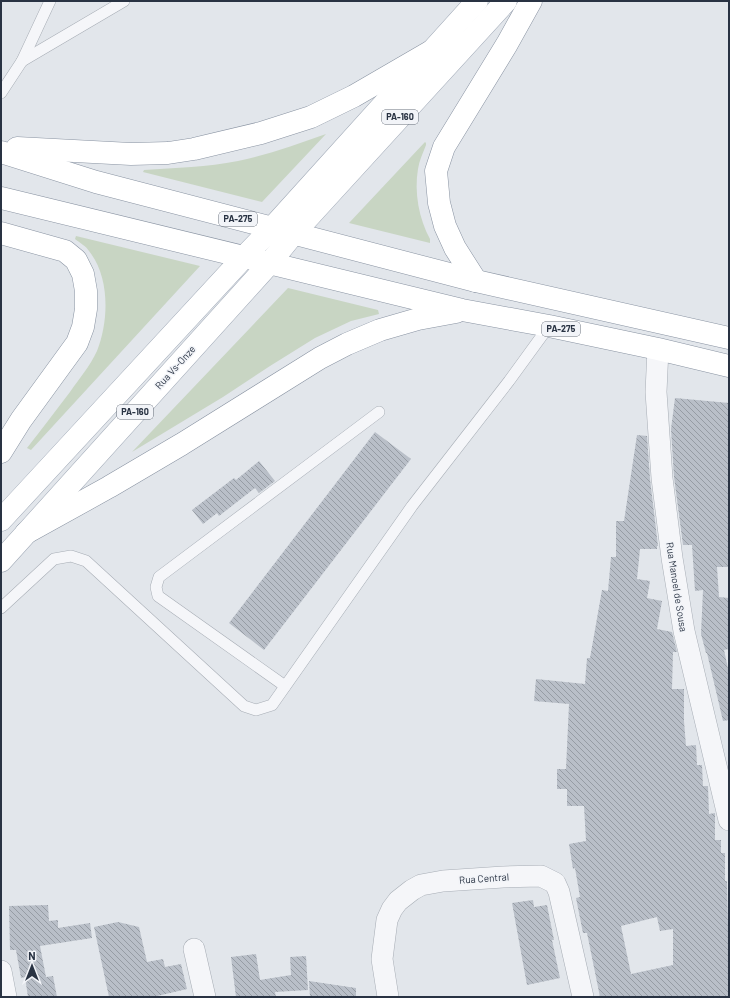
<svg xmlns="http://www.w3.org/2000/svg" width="730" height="998" font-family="Barlow,sans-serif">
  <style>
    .grass { fill: #c8d5c3 }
    .building { fill: url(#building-back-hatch); fill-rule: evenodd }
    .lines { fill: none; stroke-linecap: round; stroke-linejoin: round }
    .lane-casing { stroke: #a7adb5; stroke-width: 12 }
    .street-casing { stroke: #a7adb5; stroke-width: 22 }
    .primary-casing { stroke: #a1aab7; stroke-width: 23 }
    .highway-casing { stroke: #8993a2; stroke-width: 23 }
    .lane { stroke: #f5f6f9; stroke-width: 11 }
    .street { stroke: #f5f6f9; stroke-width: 21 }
    .primary { stroke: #fff; stroke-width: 22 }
    .highway { stroke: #fff; stroke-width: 22 }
    .labels { text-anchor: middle; stroke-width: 3; stroke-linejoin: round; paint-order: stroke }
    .shield { fill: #f2f4f8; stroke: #656d79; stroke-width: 1 }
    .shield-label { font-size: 9px; font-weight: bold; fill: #293343 }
    .street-label { font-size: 10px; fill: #293343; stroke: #f2f4f8 }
  </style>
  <defs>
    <pattern id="building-back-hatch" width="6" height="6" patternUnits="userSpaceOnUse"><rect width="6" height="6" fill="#b9bfc8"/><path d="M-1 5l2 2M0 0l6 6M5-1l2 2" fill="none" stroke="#969ca4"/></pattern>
  </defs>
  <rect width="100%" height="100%" fill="#e2e6eb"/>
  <!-- grass -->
  <g class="grass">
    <path d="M326 134 262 202 143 172 144 170C176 168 207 167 238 161 268 155 297 144 326 134Z"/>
    <path d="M425 142 426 143V145C423 153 419 161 418 169 414 192 419 219 430 239V243L349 223Z"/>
    <path d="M76 236 200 266 31 450 27 448C42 429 56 410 70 392 79 379 90 366 97 351 109 321 110 277 89 251 86 246 80 243 75 239Z"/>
    <polygon points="288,288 378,310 379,314 351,321 315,338 270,366 223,397 132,452"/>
  </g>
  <!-- building -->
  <g class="building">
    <polygon points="675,398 729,403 728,567 717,567 719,597 729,598 729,649 724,650 729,673 729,720 723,721 707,653 706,653 701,634 703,590 695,591 692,545 683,545 674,477 671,429"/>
    <polygon points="375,432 411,459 264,650 229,623"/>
    <path d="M637 435 647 436 650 479 658 546H657V549H640L637 579 650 581 647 598 662 601 657 629 672 632 677 652H673L672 689H684V721L686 746 696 745 697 765H702L703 786H708L709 814 715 813V840H721V853H725V881H727L728 925H729V997H600L587 933H583L576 898 580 897 575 868 573 869 569 844 586 841 584 806H567V789H557V769H566L569 704 534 701 536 679 585 684 587 658H590L602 590 608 591 611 557H616V521H624ZM657 917 660 931 673 929V965L631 974 621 926Z"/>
    <polygon points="259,461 275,481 259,493 255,488 219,516 217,513 203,524 192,510 234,478 236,480"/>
    <polygon points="533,900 534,907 547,905 554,940 552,940 560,978 527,985 512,903"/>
    <polygon points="48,905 49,921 58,920 58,928 90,923 92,938 40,946 46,977 53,976 57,997 28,997 25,977 21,978 16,950 10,950 9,906"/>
    <polygon points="118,922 139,927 147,962 163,959 165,967 181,964 187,989 153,997 109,997 94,927"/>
    <polygon points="256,954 260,980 291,975 290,957 306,956 308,990 275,992 276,997 236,997 231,957"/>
    <polygon points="309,981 356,988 356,997 310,997"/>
  </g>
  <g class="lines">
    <!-- lane casing -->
    <g class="lane-casing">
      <g id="lane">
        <polyline points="22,61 124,1"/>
        <polyline points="1,93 22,61 50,1"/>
        <polyline points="1,608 54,559 71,556 86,561 244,706 256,710 272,705 412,506 509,381 549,326"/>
        <polyline points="285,686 158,596 156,587 159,577 379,412"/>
      </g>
    </g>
    <!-- street casing -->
    <g class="street-casing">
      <g id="street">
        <polyline points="658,349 656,392 662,478 672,558 684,631 729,820"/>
        <polyline points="194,949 205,997"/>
        <polyline points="1,971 6,997"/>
        <polyline points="388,997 382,959 387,920 392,909 398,901 412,890 421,885 443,881 503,877 541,876 555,883 559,892 583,997"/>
      </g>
    </g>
    <!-- primary casing -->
    <g class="primary-casing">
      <g id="primary">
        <polyline points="1,520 244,257 272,228 477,1"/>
        <polyline points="1,561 269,264 294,233 506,1"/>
      </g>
    </g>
    <!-- highway casing -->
    <g class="highway-casing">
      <g id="highway">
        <polyline points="17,148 131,154 168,153 194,149 261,133 311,117 354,96 435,49"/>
        <polyline points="1,152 96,182 476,281 729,338"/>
        <polyline points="1,198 462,310 549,326 658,349 729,366"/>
        <polyline points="1,233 65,251 76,260 83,274 86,291 86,309 83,327 77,343 21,420 1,452"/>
        <polyline points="476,281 455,248 445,226 439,203 436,171 444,147 507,44 531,1"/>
        <polyline points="26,533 109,487 182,444 320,358 347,344 380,330 418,319 456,312"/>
      </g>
    </g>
    <!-- lane -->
    <use href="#lane" class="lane"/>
    <!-- street -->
    <use href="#street" class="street"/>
    <!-- primary -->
    <use href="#primary" class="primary"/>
    <!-- highway -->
    <use href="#highway" class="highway"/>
  </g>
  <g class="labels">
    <!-- shield labels -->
    <g class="shield">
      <rect x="382" y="110" width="36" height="14" rx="3"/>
      <rect x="219" y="212" width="38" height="14" rx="3"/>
      <rect x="542" y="322" width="38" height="14" rx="3"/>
      <rect x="117" y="405" width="36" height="14" rx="3"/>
    </g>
    <g class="shield-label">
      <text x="400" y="120">PA-160</text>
      <text x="238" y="222">PA-275</text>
      <text x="561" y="332">PA-275</text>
      <text x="135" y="415">PA-160</text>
    </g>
    <!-- street labels -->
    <g class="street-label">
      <text transform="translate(175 367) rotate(-48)" y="4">Rua Vs-Onze</text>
      <text transform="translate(677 587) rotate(81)" y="4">Rua Manoel de Sousa</text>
      <text transform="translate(484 878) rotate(-4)" y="4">Rua Central</text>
    </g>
  </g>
  <!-- border -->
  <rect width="730" height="998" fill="none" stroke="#293343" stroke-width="4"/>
  <!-- north arrow -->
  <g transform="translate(32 966)" stroke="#f2f4f8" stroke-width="3" paint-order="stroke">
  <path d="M0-3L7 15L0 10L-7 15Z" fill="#293343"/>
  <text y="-6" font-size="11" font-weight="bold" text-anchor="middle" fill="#293343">N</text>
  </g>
</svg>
